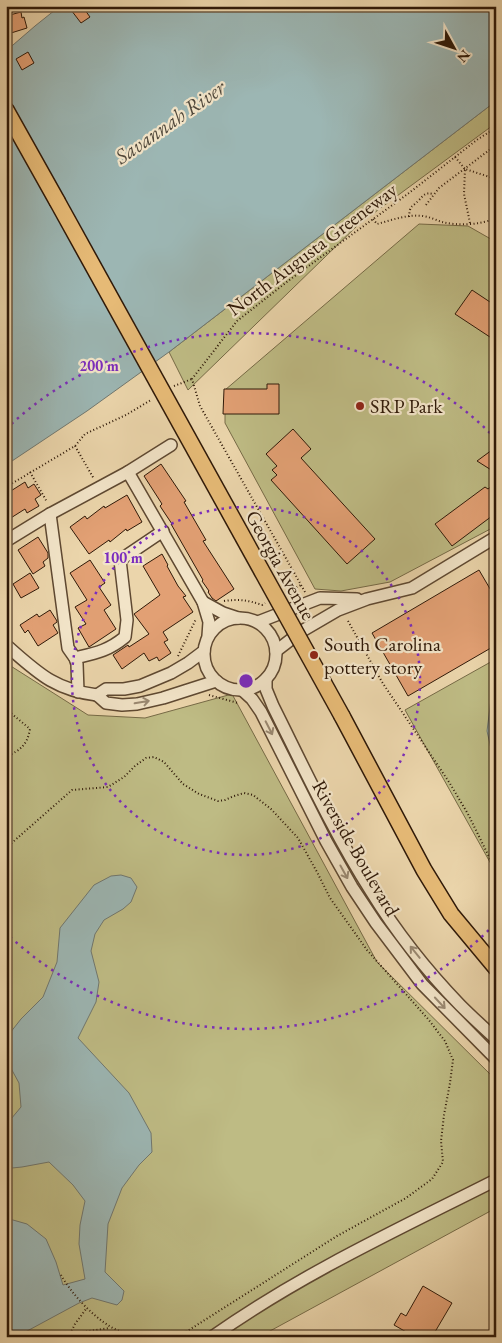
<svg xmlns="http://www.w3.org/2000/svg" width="502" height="1343" font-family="'EB Garamond',serif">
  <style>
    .green { fill: #bebb84; stroke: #766a46 }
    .water { fill: #9cb6b3; stroke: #70776f }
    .building { fill: #e2a074; stroke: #2f1908 }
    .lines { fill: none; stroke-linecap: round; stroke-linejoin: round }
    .minor-casing { stroke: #5e4831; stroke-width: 14 }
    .major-casing { stroke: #2f1908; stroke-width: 18 }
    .path { stroke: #2f1908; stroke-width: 2; stroke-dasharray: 1 2.5; stroke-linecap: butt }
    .minor { stroke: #f2e4c8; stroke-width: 11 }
    .major { stroke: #e6ba76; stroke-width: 15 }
    .major-bridge-casing { stroke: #2f1908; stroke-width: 18; stroke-linecap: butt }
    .major-bridge { stroke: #e6ba76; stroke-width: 15 }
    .oneway { stroke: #9a8972 }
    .ring { fill: none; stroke: #7b2cbf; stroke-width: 2.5; stroke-dasharray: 2.5 5 }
    .poi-dot { fill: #8f2418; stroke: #f2e4c8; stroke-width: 2 }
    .labels { text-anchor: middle; stroke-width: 4.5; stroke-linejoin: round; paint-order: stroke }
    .street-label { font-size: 20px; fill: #2f1908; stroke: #f2e4c8 }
    .poi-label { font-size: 20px; fill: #2f1908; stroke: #f2e4c8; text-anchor: start }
    .water-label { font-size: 21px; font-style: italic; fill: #50483b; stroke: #f2e4c8 }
    .centre { fill: #7b2cbf; stroke: #f2e4c8; stroke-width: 2.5 }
    .ring-label { font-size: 15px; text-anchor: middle; font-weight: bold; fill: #7b2cbf; stroke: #f2e4c8; stroke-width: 4.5; stroke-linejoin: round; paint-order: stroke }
  </style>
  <rect width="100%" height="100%" fill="#ebd5ab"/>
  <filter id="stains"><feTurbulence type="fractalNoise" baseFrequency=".004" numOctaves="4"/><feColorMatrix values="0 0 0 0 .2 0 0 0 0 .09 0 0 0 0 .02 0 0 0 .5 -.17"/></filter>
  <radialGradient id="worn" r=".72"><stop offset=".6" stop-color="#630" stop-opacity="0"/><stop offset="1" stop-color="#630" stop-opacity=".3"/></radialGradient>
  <!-- green -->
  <g class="green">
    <polygon points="496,101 496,123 359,224 188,390 169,352"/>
    <polygon points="419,224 468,226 496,242 496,526 390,582 341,591 315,589 225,423 225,390"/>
    <polygon points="496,659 496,873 405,710"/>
    <polygon points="6,663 88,715 145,718 232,694 377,962 496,1080 496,1208 259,1337 6,1337"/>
  </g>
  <!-- water -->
  <g class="water">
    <polygon points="60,6 496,6 496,101 169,352 87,411 6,465 6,51 35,26"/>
    <polygon points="496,689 496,771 487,731 492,691"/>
    <polygon points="121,875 131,878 137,887 131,902 123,909 104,920 95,934 91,951 99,982 96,1002 78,1038 129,1093 151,1133 152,1152 139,1165 122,1188 108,1224 105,1272 124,1291 122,1300 117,1305 92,1298 79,1303 16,1337 6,1337 6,1218 27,1224 46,1239 56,1262 63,1285 85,1279 79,1244 80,1225 85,1201 73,1185 49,1162 22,1167 12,1168 6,1162 6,1125 21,1107 19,1083 7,1061 6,1038 21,1019 43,997 57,962 60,928 94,885 111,876"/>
  </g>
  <!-- building -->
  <g class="building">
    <polygon points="68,6 82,6 90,17 81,23"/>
    <polygon points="21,12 22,18 24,17 27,28 11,33 6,16"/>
    <polygon points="28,52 34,63 22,70 16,59"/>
    <polygon points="472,290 496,306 496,341 455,314"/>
    <polygon points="267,384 279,384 279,414 223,414 224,389 267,389"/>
    <polygon points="293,429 311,449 301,458 375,539 347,564 271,480 277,475 272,470 277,466 266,454"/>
    <polygon points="496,447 496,473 477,461"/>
    <polygon points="161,464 186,501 184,502 206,540 203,541 234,589 216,601 212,598 208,592 209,591 202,581 203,580 171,524 172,524 160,506 162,504 144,476"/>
    <polygon points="25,482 28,488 34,484 41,495 35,499 39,506 27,513 25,509 6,521 6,494"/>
    <polygon points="496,483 496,513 452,546 435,524 485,487 488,489"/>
    <polygon points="127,495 142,522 127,531 126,529 110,542 109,540 89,554 70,527 85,516 87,519 104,506 105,508"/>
    <polygon points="38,537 48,553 48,558 43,562 45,566 33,574 18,550"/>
    <polygon points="162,554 168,565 167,566 178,586 186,596 183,597 193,612 163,632 168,640 164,642 171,653 159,661 157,657 149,661 144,653 122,669 113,655 128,645 129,647 149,634 134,614 160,595 143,566"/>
    <polygon points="90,560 105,583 99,587 111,605 104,610 116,629 89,647 78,628 86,624 75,607 87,600 70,573"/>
    <polygon points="479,570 496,599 496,645 408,696 372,633"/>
    <polygon points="30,573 39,588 21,598 13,584"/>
    <polygon points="50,610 57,621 57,622 53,625 58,633 38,646 28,630 25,633 20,625 37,614 39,617"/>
    <polygon points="423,1286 452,1303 432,1337 415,1337 394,1325 401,1313 406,1316"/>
  </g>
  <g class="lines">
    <!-- minor casing -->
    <g class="minor-casing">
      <g id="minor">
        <polyline points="128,472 171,445"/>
        <polyline points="50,514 68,648 75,658 77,664 78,692"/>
        <polyline points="6,541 50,514 128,472 203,602 209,622 208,636"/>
        <polyline points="203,602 223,613 238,618"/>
        <circle cx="240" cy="654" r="36"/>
        <polyline points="258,622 320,598 357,599"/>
        <path d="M6 645C37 672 54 690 97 695"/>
        <polyline points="276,651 302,631 338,610 367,599 412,588 496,537"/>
        <path d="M75 658C96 653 108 651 125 637L127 620 120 560 163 531"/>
        <path d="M266 679V689L273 706C304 768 334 833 371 891 395 930 428 972 460 1005 472 1017 484 1028 496 1039"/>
        <polyline points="241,689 252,699 261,712 326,841 352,887 376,923 422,984 496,1059"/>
        <polyline points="97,695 106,703 122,705 137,704 163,698 216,681"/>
        <polyline points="97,695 106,689 124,689 140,686 171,673 188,663 204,651"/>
        <path d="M212 1337C301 1274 399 1229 496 1180"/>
      </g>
    </g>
    <!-- major casing -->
    <g class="major-casing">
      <g id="major">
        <polyline points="6,110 57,201"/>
        <polyline points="342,716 424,870 451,914 496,968"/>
      </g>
    </g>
    <!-- path -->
    <g class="path">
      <polyline points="455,157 465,169"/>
      <polyline points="426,205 439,188 492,148 496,147"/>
      <path d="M409 217C410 204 412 208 419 200 424 195 425 192 433 194"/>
      <path d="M373 219 377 224C392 220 408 214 423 216 430 217 436 220 442 222 458 226 481 225 496 218"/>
      <polyline points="470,223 464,194 465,169 496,179"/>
      <polyline points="174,386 192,379"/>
      <polyline points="75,446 94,479"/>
      <polyline points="30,472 47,502"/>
      <polyline points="6,487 75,446 85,434 126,415 151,400"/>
      <polyline points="287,592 301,585"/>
      <polyline points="305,592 200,406 192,379 237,321 288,281 409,193 478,139 496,128"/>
      <path d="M224 601C238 599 248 600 262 605L265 603"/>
      <polyline points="348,621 382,682 449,782 468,814 496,871"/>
      <polyline points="178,656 196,619"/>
      <polyline points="209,695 238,703"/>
      <path d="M6 709 30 729C27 746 20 750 6 757"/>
      <polyline points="6,848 72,790 108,787 124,777 135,766 146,758 154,757 164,762 183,784 199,794 218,801 225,800 234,796 244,793 253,795 271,809 298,838 317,872 330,898 367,950 428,1019 445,1041 453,1060 450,1083 444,1115 441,1141 443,1162 432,1179 406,1198 337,1236 178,1337"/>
      <path d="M61 1275C71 1293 92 1316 111 1327 118 1331 126 1333 133 1337"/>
      <polyline points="70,1334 75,1324 86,1309"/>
      <polyline points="66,1337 75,1333 110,1328"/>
      <polyline points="196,1337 201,1333"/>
    </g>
    <!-- minor -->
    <use href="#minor" class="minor"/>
    <!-- major -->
    <use href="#major" class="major"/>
    <!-- major-bridge casing -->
    <g class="major-bridge-casing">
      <polyline id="major-bridge" points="57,201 342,716"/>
    </g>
    <!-- major-bridge -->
    <use href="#major-bridge" class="major-bridge"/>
  </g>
  <!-- one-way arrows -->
  <defs><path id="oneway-shaft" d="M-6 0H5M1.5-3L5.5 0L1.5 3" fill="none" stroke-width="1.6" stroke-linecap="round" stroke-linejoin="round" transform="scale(1.25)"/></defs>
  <g class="oneway">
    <use href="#oneway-shaft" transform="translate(142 702) rotate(-10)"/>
    <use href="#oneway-shaft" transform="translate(269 728) rotate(63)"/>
    <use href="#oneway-shaft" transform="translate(344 872) rotate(61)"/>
    <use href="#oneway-shaft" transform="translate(415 952) rotate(-129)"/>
    <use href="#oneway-shaft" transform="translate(440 1003) rotate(47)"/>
  </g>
  <!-- distance rings -->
  <g class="ring">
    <circle cx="246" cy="681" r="174"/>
    <path d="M494 925A348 348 0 0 1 6 933M6 429A348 348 0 0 1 494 437"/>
  </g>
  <!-- markers -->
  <g class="poi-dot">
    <circle cx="360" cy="406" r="5"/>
    <circle cx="314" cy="655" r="5"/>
  </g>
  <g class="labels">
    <!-- street labels -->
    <g class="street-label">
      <text transform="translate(312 249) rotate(-37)" y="7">North Augusta Greeneway</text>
      <text transform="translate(281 565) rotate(61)" y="7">Georgia Avenue</text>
      <text transform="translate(356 848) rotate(60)" y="7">Riverside Boulevard</text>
    </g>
    <!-- poi labels -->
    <g class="poi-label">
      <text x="370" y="413">SRP Park</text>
      <text x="324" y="651">South Carolina<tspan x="324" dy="23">pottery story</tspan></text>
    </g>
    <!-- water labels -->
    <g class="water-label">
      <text transform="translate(170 122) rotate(-35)" y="7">Savannah River</text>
    </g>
  </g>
  <circle cx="246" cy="681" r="8" class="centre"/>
  <g class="ring-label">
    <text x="99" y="371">200 m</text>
    <text x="123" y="563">100 m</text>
  </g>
  <!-- margin -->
  <rect width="502" height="1343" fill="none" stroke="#ebd5ab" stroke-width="25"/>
  <rect x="8" y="8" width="487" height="1328" fill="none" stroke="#2f1908" stroke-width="2.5"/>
  <rect x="12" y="12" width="477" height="1318" fill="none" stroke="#2f1908"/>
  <!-- north arrow -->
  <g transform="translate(454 48) rotate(130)" stroke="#f2e4c8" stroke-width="4" paint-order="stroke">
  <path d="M0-4L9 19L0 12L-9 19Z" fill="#2f1908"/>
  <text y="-8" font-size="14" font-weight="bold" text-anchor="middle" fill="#2f1908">N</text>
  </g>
  <rect width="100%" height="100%" filter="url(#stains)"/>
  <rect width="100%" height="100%" fill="url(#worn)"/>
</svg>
